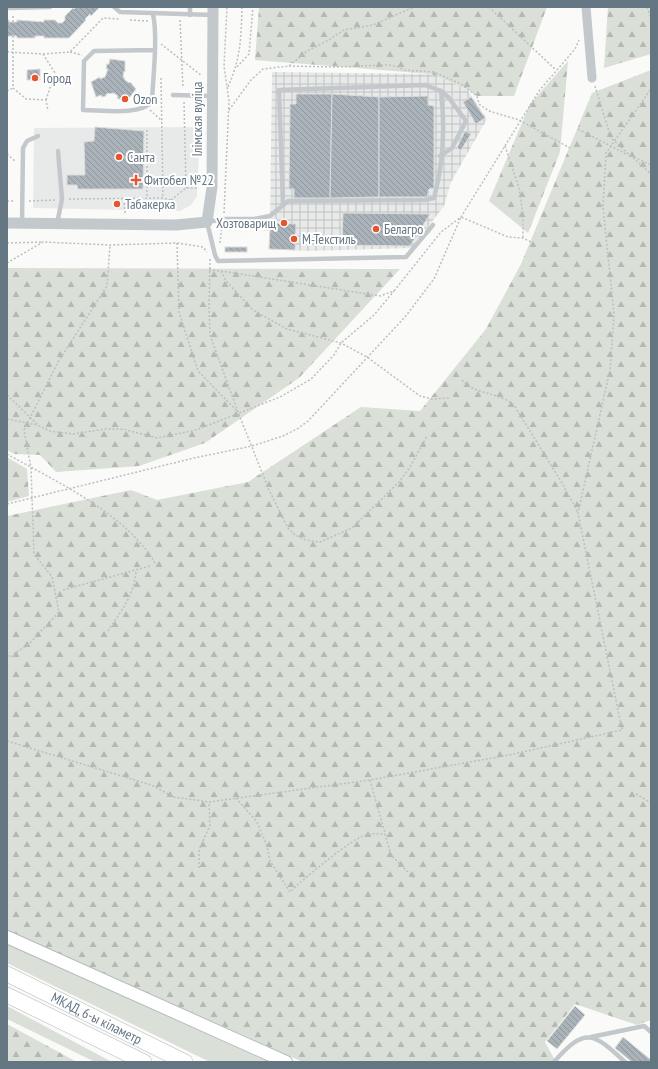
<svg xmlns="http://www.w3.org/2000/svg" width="658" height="1069" font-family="'PT Sans Narrow',sans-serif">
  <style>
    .built { fill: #e8e9e9 }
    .industrial { fill: url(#industrial-grid) }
    .green { fill: #dadfd7 }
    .forest { fill: url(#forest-firs) }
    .building { fill: url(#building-back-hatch); stroke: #dcdcda }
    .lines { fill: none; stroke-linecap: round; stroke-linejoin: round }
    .secondary-casing { stroke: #b3babf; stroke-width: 14 }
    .trunk-casing { stroke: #b4b9bd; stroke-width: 16 }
    .path { stroke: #bbbfc2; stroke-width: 1.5; stroke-dasharray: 2 2; stroke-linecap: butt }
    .service { stroke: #c3c8cc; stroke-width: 4.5 }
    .minor { stroke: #c3c8cc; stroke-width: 9 }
    .tertiary { stroke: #c3c8cc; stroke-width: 11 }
    .secondary { stroke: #fff; stroke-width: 12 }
    .trunk { stroke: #fff; stroke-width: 15 }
    .poi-dot { fill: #e4572e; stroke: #fff; stroke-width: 1.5 }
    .labels { text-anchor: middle; stroke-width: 4; stroke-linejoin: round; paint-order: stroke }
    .poi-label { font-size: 14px; fill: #657683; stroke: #fff; text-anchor: start }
    .street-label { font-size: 14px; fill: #657683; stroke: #fff }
  </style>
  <defs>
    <pattern id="industrial-grid" width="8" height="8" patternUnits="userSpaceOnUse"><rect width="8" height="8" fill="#e8e9e9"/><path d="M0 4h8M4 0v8" fill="none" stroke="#c0c1c2"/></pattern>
    <pattern id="forest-firs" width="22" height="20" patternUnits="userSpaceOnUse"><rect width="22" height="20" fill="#dadfd7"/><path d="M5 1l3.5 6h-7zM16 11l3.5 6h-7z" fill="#b4b9b4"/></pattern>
    <pattern id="building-back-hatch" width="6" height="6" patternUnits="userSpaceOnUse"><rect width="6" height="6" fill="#aab3b9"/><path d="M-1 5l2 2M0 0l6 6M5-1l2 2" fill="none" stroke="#8e969c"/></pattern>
  </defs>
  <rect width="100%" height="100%" fill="#fafaf8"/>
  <!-- built -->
  <polygon class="built" points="200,127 197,196 191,205 180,211 33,208 34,128"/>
  <!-- industrial -->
  <polygon class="industrial" points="272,72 431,74 467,89 487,119 451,182 444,206 412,248 307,251 269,249 270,230 264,230 264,223 270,223"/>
  <!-- green -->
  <g class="green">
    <polygon points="7,944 269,1062 210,1062 7,963"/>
    <polygon points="7,1006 112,1062 95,1062 7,1019"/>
  </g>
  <!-- forest -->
  <g class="forest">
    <polygon points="259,7 547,7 514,96 477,96 467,89 431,74 255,60"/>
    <polygon points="608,7 651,7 651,54 604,68"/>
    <polygon points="568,61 560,152 528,233 489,201 530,104"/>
    <polygon points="651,70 651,1020 637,1025 575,1004 545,1042 556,1062 303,1062 7,930 7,516 131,490 157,500 248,482 361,407 420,411 486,329 521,264 592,93"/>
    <polygon points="7,268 371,269 400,269 299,378 205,443 139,466 56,472 40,455 14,454 7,450"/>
    <polygon points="7,457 27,469 29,496 7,502"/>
    <polygon points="7,1024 77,1062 7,1062"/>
  </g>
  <!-- building -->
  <g class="building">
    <polygon points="76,7 100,7 91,16 90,14 85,19 86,20 69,38 44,38 44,36 35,36 35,38 17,38 17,36 9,36 7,38 7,20 9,20 9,22 17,22 17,20 44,22 44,20 55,20 58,23 62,23 65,20 65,16 73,8 74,9"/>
    <polygon points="110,59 125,61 125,72 124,71 123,76 125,80 129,83 130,82 136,89 126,102 117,98 118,96 114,93 106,94 106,96 102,97 101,95 96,97 91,82 100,77 100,79 105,77 108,69 106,69 107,64 109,64"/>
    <polygon points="40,69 40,80 27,80 27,70"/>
    <polygon points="296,94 332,94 330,198 294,198 294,189 289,189 290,104 296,104"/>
    <polygon points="332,94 379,97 379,197 330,198"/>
    <polygon points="428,96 428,105 434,106 434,188 429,189 427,197 379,197 379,97"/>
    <polygon points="471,97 485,118 476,124 463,102"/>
    <polygon points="95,127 144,131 143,189 78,189 77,185 67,185 67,175 85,175 84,142 94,141"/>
    <polygon points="465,131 471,134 461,150 457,148"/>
    <polygon points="343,213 430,214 410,246 342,245"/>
    <polygon points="264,223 296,224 295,250 269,249 270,230 264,230"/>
    <rect x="225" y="247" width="22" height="5"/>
    <polygon points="575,1006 585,1015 557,1049 547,1041"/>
    <polygon points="623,1037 651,1060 651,1062 632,1062 615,1048"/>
  </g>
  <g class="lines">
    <!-- secondary casing -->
    <g class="secondary-casing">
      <polyline id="secondary" points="7,937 286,1062"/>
    </g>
    <!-- trunk casing -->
    <g class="trunk-casing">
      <g id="trunk">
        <path id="s1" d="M7 974 185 1062"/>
        <polyline points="7,995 144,1062"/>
      </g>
    </g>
    <!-- path -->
    <g class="path">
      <polyline points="489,7 556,70"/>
      <polyline points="647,7 651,18"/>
      <polyline points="130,20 149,21"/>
      <polyline points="180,20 183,88"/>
      <polyline points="13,22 13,14"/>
      <polyline points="13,36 13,88 26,99 46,100 48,111"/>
      <polyline points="161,44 202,76"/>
      <polyline points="7,52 43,54 70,52 103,18 119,19"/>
      <polyline points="70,52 82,55"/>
      <polyline points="43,54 57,76 56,85"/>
      <polyline points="289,66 335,67 387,65 396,66 404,70 434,72 461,84 477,96 479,104 489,111 519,120 570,148"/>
      <polyline points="237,67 249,54 253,7"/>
      <polyline points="161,78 163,198"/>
      <polyline points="595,86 611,138 651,174"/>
      <path d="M228 87C241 57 241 39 242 7"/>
      <polyline points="7,91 13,88"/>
      <polyline points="46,100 51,85"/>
      <polyline points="184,102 186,188"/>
      <polyline points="150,110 162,121"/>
      <polyline points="229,110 251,80 263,69 289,66 307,51 327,41 344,30 373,25 414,7"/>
      <polyline points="578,129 628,155"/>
      <polyline points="147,130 147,198"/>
      <polyline points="505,146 519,188 523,214 523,238"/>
      <polyline points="7,154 16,162"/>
      <polyline points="634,157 651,165"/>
      <polyline points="69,199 163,198 171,200 176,208"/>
      <polyline points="124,199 125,214"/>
      <polyline points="171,200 186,188 197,188"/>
      <polyline points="7,201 15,201"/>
      <polyline points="29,201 55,200"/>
      <polyline points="224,213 229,101 224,66 227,7"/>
      <polyline points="7,243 43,242"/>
      <polyline points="177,243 179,312 198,371 237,411"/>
      <polyline points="220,243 222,225"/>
      <polyline points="210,259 209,308 210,335 238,412 269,490 288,528 295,535 306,540 320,542 352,528 399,482 410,467 427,436"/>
      <polyline points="7,263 43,242 110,245 177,243 203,247 207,252"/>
      <polyline points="209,270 221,271 380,296 394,291 441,232 461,217 539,91 575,49 579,40"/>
      <polyline points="221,271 226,281 253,310 287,329 341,343 367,357 420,396 432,399 449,398"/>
      <path d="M462 380C475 395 499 392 514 405L562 483 578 513"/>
      <polyline points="7,395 37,424"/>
      <polyline points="7,419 37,425 50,431 73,434 105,429 123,429 157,438 196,430 280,397 311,379 334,355 341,343 374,315 394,291"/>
      <path d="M7 454C55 481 129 515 156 565"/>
      <polyline points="7,504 194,458 252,446 283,436 297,429 308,421 405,317 434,279 461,217 508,237 523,238 531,242"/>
      <polyline points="63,590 150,566"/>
      <path d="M108 631C121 611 135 594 136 570"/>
      <polyline points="7,655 10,657 30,643 59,612 52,577 34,554 31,468 24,430 58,362 107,286 110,245"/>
      <polyline points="7,741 151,785 174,797 209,802 370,780 509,755 622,730 578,513 610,370 614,314 603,207 606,153 651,89"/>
      <polyline points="370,780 391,855 414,878"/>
      <polyline points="636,794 651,803"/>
      <path d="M236 798 257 822 267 846 270 861 290 892C302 880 352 838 366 835 372 833 379 834 385 834"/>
      <polyline points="199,868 199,850 210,825 209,802"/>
    </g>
    <!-- service -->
    <g class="service">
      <polyline points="114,7 120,12 213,15"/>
      <polyline points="7,8 50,7"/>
      <path d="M153 14C158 37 153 77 152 102 139 116 102 110 83 110L84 61 94 51 154 50"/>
      <polyline points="190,15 190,7"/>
      <polyline points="173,95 212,96"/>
      <polyline points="440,156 452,148 466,121 449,98 441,91"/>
      <path d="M283 205 279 90 425 85 441 91C445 126 443 165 434 198L425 200 288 201 270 216 254 219H224L207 222 215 255 218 261 406 257 433 225"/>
      <polyline points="22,223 23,148 27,141 38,136"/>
      <polyline points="57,224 62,199 58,151"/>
      <polyline points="591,1037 644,1026 651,1032"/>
      <path d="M554 1062C585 1026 594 1033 625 1062"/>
    </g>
    <!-- minor -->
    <polyline class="minor" points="586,7 592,78"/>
    <!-- tertiary -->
    <polyline class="tertiary" points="7,223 176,225 207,222 212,187 213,7"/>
    <!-- secondary -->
    <use href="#secondary" class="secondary"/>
    <!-- trunk -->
    <use href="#trunk" class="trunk"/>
  </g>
  <!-- markers -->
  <g class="poi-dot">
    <circle cx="35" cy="78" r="4"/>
    <circle cx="125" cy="99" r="4"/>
    <circle cx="119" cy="157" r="4"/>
    <path d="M134 174h4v4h4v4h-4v4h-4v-4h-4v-4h4z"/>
    <circle cx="117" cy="204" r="4"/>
    <circle cx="284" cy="223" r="4"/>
    <circle cx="376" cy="229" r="4"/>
    <circle cx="294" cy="239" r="4"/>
  </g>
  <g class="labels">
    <!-- poi labels -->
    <g class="poi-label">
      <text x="43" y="83">Город</text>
      <text x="133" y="104">Ozon</text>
      <text x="127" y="162">Санта</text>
      <text x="144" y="185">Фитобел №22</text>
      <text x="125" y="209">Табакерка</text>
      <text x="276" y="228" text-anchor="end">Хозтоварищ</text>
      <text x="384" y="234">Белагро</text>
      <text x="302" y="244">М-Текстиль</text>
    </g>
    <!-- street labels -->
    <g class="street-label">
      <text transform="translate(197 119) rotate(-90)" y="5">Ілімская вуліца</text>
      <text dy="5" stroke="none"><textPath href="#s1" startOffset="100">МКАД, 6-ы кіламетр</textPath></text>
    </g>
  </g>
  <!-- border -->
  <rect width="658" height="1069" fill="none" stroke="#657683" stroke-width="16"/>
</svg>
